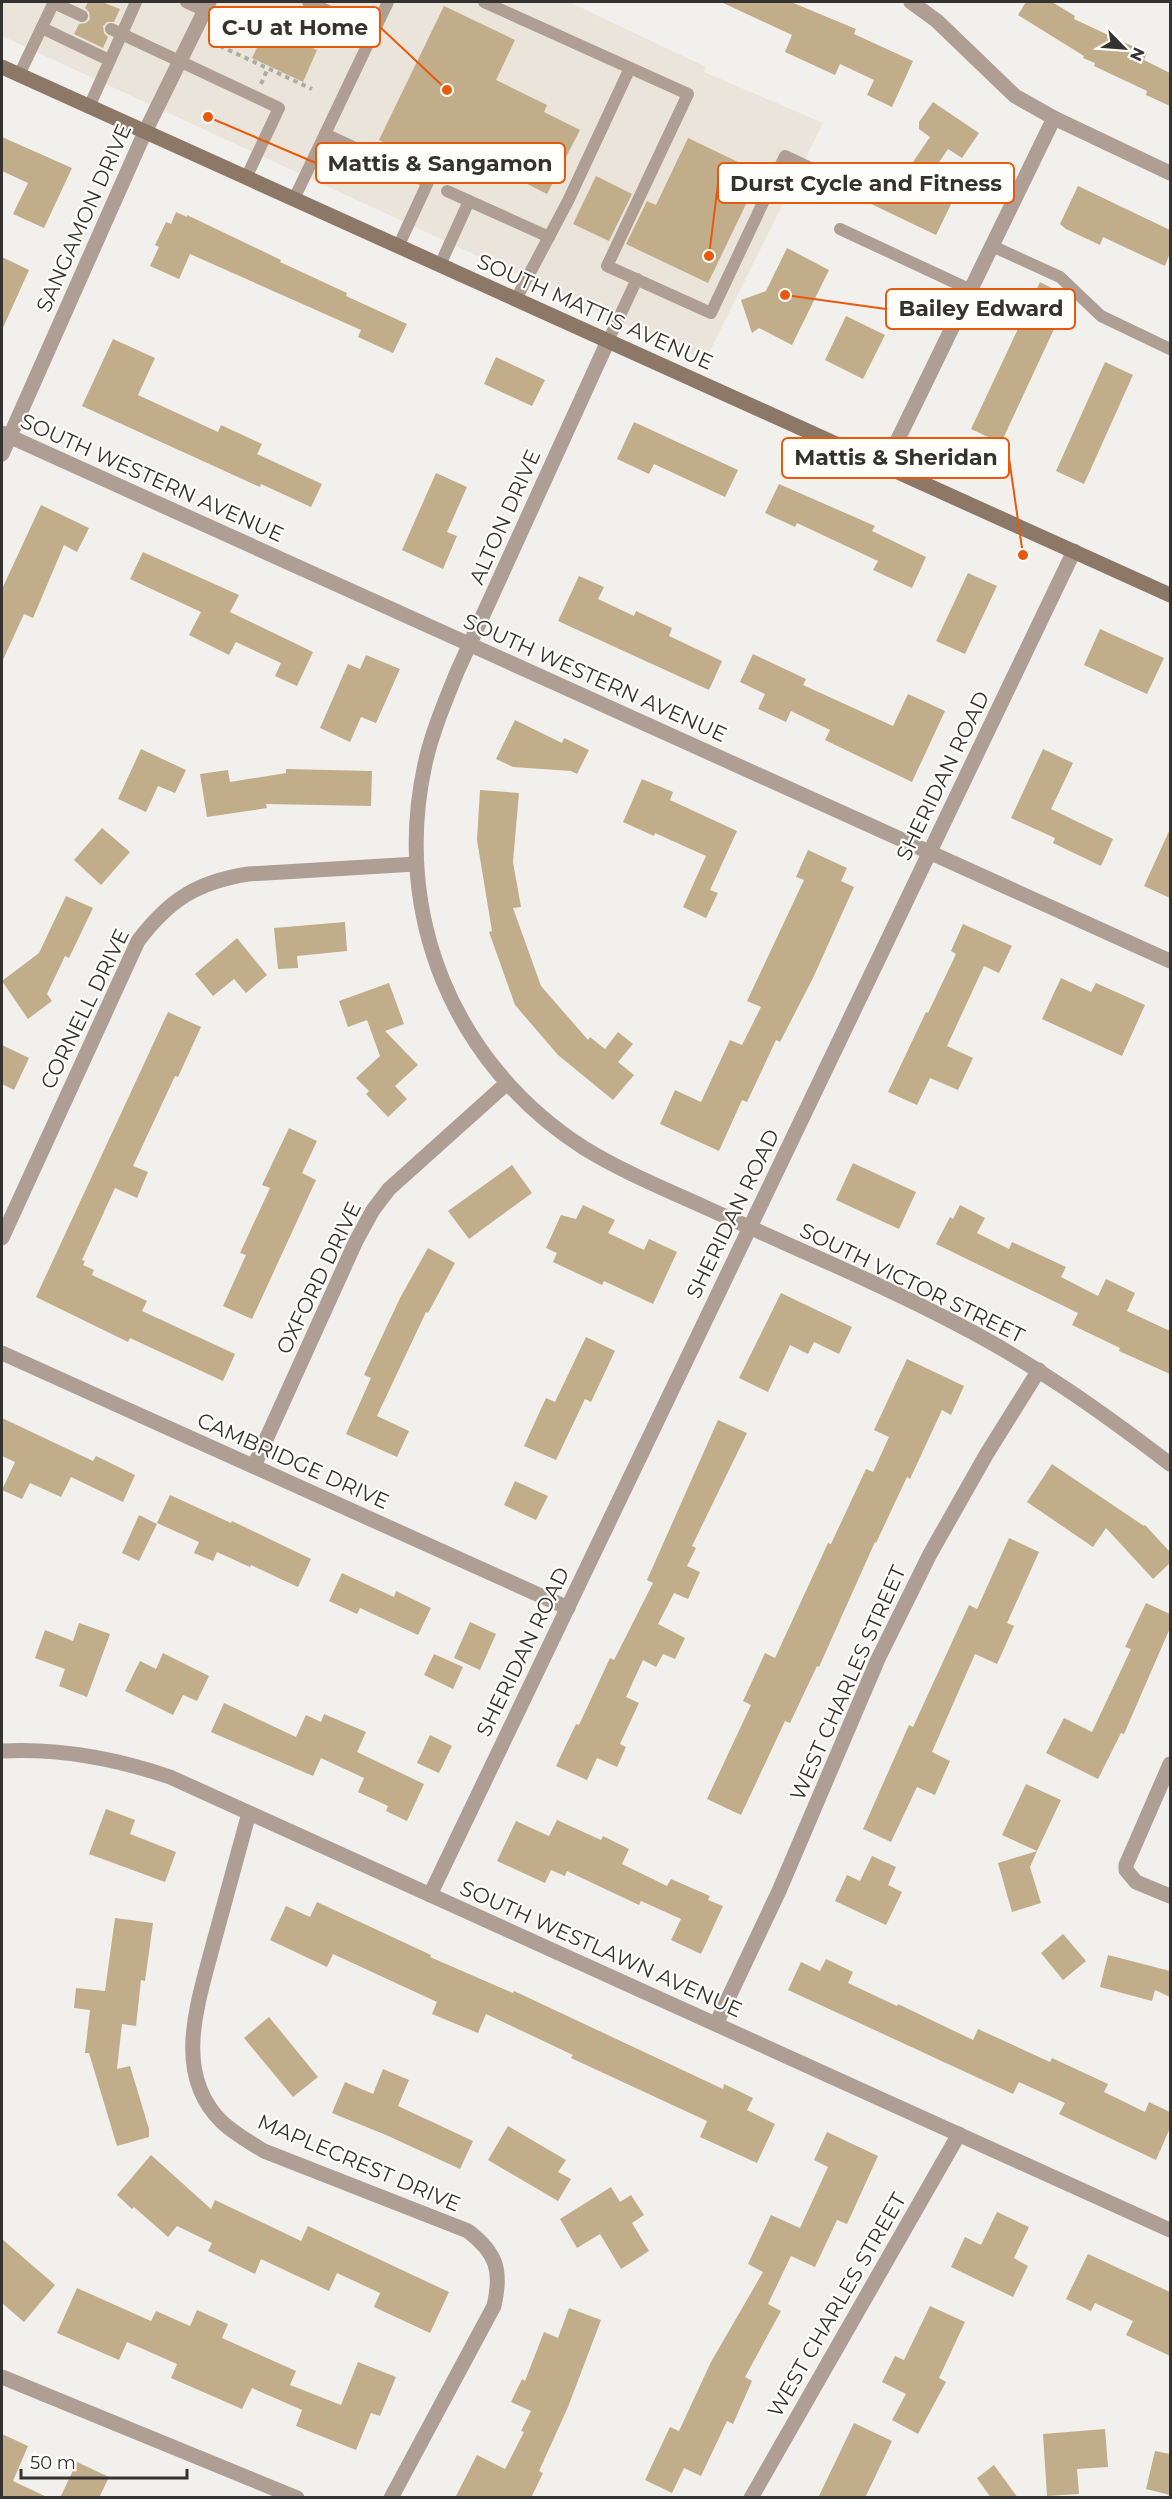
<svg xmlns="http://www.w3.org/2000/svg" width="1172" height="2499" font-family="Montserrat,sans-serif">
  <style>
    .built { fill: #eae4da }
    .building { fill: #c1ad89 }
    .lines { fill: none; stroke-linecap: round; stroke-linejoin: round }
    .path { stroke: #adaba8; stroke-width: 4; stroke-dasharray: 4.5 4.5; stroke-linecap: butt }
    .service { stroke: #ae9e93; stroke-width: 12 }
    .minor { stroke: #ae9e93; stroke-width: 15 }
    .secondary { stroke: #8d7767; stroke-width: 15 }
    .labels { text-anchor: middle; stroke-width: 4.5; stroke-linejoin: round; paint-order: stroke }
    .street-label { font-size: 21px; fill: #343331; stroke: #fffefb }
    .leader { fill: none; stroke: #e8590c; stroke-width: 2 }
    .callout-dot { fill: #e8590c; stroke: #fffefb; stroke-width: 2 }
    .callout { fill: #fffefb; stroke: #e8590c; stroke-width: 2 }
    .callout-label { font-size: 22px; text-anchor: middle; font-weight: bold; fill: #343331 }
  </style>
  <rect width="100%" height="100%" fill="#f2f0ec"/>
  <!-- built -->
  <polygon class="built" points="2,2 569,2 706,67 704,72 823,123 705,361 2,36"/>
  <!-- building -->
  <g class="building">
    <polygon points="88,2 102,2 120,9 114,22 107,22 103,26 104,33 108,37 103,48 74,34 79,24 86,23 90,19 89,12 85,8"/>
    <polygon points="721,2 791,2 856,29 854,34 913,61 892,107 867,95 874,80 840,64 835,75 785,52 792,35"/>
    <polygon points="1026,2 1052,2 1075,16 1074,19 1147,53 1144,60 1170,73 1170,106 1146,95 1147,91 1094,66 1095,63 1083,58 1084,56 1018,15"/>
    <polygon points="444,6 515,40 496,80 547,105 544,112 580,130 547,194 462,151 450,175 379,140"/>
    <polygon points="267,27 317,50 303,82 252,58"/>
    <polygon points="933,102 979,133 962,158 948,149 927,180 956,194 936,235 865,201 891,163 907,171 930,137 919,129 919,122"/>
    <polygon points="2,137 72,168 44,228 13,214 28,183 2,171"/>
    <polygon points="688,138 761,173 708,283 626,244 647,201 656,205"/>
    <polygon points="596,176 632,194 609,241 573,224"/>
    <polygon points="1078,186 1170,230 1170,253 1165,266 1103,237 1100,245 1066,229 1060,224"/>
    <polygon points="176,212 187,217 187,215 281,260 280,262 347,293 346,296 407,324 393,353 358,337 361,330 190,254 179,279 150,266 159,247 155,245 166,222 171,224"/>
    <polygon points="787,248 829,270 792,345 759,328 752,333 741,300 766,291"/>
    <polygon points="2,257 29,270 2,330"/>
    <polygon points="1040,282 1069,297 1001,443 971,429"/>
    <polygon points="846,316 885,335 863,379 825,360"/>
    <polygon points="113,339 155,358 138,395 218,432 221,425 262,444 257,454 322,484 311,507 261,484 260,487 82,406"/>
    <polygon points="496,357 545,380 532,406 484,384"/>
    <polygon points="1105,362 1133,375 1084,484 1056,471"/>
    <polygon points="634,422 738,470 725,497 654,464 649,474 617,459"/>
    <polygon points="436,473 467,487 447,532 457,536 443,569 402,550"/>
    <polygon points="779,484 875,526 872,531 926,557 912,588 873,570 878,561 797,523 795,527 765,513"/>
    <polygon points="41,505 89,528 77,552 64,545 33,618 24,614 2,662 2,589"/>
    <polygon points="143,552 239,595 230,612 313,652 297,686 275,676 281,663 236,642 229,655 189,635 201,612 130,579"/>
    <polygon points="968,573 997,586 965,654 936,641"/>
    <polygon points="579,576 604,587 598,599 634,616 636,611 672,628 669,636 722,661 709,690 558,621"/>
    <polygon points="1100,629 1164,658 1147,694 1084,665"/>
    <polygon points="753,654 806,679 803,685 893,726 908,694 945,711 912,782 825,740 830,730 791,711 786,722 758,709 765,694 740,682"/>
    <polygon points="366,655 400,669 376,723 361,717 350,742 320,728 348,664 360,669"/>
    <polygon points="515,720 562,743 564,738 589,750 577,774 571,771 513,767 496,759"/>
    <polygon points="141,749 186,770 175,793 158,786 146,812 118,799"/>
    <polygon points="1043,749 1073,763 1051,809 1113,839 1101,866 1053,843 1055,838 1011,818"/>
    <polygon points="286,769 372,771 371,806 266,804 267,808 207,817 200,774 228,770 230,782 286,773"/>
    <polygon points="642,779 673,792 670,800 737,831 710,890 718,893 706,918 683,907 706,856 655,833 654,836 623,822"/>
    <polygon points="480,790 519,793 513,862 521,907 513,908 541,986 588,1040 590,1037 605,1049 618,1032 633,1044 618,1062 634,1075 613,1100 558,1055 515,1005 489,932 492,931 477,840"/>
    <polygon points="102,828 130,852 101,885 74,860"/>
    <polygon points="1170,829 1170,898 1144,886"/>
    <polygon points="808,850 847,868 841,881 854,887 813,978 780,1042 776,1040 747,1102 742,1100 719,1151 660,1124 675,1090 701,1102 730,1040 742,1045 761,1007 747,1001 804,880 796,877"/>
    <polygon points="66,896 93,908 69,958 65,956 47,994 52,1001 28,1019 2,981 39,953"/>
    <polygon points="345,922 347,951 297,956 298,968 278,969 274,928"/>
    <polygon points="963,924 1012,946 999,973 984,966 947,1046 973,1058 958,1090 930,1078 917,1105 888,1092 926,1012 928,1013 956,954 951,951"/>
    <polygon points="237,938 267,975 246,993 234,979 213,996 195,974"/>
    <polygon points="1061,978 1091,992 1096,983 1145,1005 1122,1056 1042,1019"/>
    <polygon points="389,983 404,1024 385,1031 418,1065 395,1086 407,1099 388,1117 366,1094 369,1091 356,1078 380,1056 367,1020 348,1027 339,1001"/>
    <polygon points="168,1012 201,1027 178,1077 175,1076 133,1166 148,1172 137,1198 115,1188 82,1260 85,1261 83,1265 94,1270 92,1275 147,1301 142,1311 235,1354 223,1381 130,1338 128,1342 36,1297"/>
    <polygon points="2,1045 29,1058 14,1090 2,1084"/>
    <polygon points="289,1128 317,1141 302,1173 316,1180 252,1319 223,1306 246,1255 240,1253 270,1188 262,1185"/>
    <polygon points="853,1163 916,1192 899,1229 836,1200"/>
    <polygon points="512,1165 532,1193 469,1239 448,1211"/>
    <polygon points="583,1205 615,1220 608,1233 644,1250 649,1239 677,1252 653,1304 604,1281 602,1285 553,1262 557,1253 546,1248 561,1215 576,1219"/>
    <polygon points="960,1205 985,1218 977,1233 1009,1249 1012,1242 1066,1267 1061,1277 1098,1296 1106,1279 1135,1293 1127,1311 1170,1331 1170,1374 1119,1351 1120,1348 1072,1325 1078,1313 936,1244 950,1217 953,1219"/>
    <polygon points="428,1248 455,1263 428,1313 426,1312 377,1416 409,1431 397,1457 346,1434 371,1378 364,1375 400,1298"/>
    <polygon points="781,1293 852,1327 839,1354 814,1342 808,1354 790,1345 768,1392 739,1378"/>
    <polygon points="586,1337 615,1351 591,1402 585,1399 556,1460 524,1446 546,1398 555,1402"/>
    <polygon points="907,1359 964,1386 951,1415 942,1410 910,1479 907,1477 876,1543 875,1542 819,1667 817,1666 790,1723 785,1721 741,1815 707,1799 751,1705 743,1701 765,1653 775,1658 828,1543 831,1544 866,1469 873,1472 889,1437 874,1430"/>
    <polygon points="2,1418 93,1461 96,1456 135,1475 123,1502 71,1477 61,1497 30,1483 22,1499 2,1490 15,1462 2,1456"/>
    <polygon points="718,1420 747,1433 692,1546 696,1548 687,1566 700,1572 688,1599 674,1593 658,1624 685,1638 675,1659 663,1654 656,1667 643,1660 626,1697 639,1703 620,1744 626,1747 617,1767 597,1758 587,1780 556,1766 576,1724 579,1725 610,1658 614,1660 653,1583 647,1580"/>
    <polygon points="1052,1464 1144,1526 1145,1525 1170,1552 1170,1563 1153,1579 1106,1528 1093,1547 1027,1502"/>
    <polygon points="515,1481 548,1496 536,1520 504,1505"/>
    <polygon points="170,1495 231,1523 232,1521 311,1559 298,1587 251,1565 250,1567 217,1552 213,1561 194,1553 199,1542 157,1523"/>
    <polygon points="139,1515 157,1524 139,1561 122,1553"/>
    <polygon points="1009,1538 1039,1552 1007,1623 1014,1626 997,1664 975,1654 932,1752 950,1761 935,1795 917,1787 891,1842 863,1829 909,1725 913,1727 969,1605 977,1609"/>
    <polygon points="342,1573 394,1597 396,1591 431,1608 418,1635 360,1608 357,1614 329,1601"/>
    <polygon points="1146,1603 1170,1614 1170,1628 1124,1734 1121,1733 1098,1779 1046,1753 1064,1718 1092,1732 1131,1649 1125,1647"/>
    <polygon points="470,1622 496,1634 480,1670 454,1658"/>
    <polygon points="79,1623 110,1634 87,1697 59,1686 65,1669 35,1658 45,1630 73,1641"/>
    <polygon points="163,1653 209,1676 197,1701 183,1695 173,1715 125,1691 140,1661 156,1669"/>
    <polygon points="434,1654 463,1667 453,1689 424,1675"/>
    <polygon points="224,1703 296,1737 306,1715 321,1722 324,1714 366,1732 357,1752 424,1784 407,1821 386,1811 388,1806 358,1792 364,1778 321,1758 313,1776 211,1732"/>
    <polygon points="430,1735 452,1746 439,1773 417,1763"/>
    <polygon points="1026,1784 1061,1800 1037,1851 1002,1835"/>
    <polygon points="106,1809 135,1820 130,1834 176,1852 165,1882 89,1854"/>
    <polygon points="557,1820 601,1840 603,1836 629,1849 622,1864 667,1886 671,1879 710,1896 708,1900 723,1906 701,1954 671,1940 681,1919 641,1901 639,1905 567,1871 565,1876 551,1870 545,1883 497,1861 516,1821 549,1836"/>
    <polygon points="1037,1851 1030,1867 1041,1903 1012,1912 998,1863"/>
    <polygon points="872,1856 896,1867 888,1885 902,1892 886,1925 835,1901 847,1875 860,1881"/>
    <polygon points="317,1902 431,1955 430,1957 513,1993 514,1991 723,2089 724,2084 753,2098 747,2110 775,2124 757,2163 700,2137 707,2121 571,2058 573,2055 486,2014 478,2033 432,2014 437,2002 333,1954 327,1967 270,1940 286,1906 310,1917"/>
    <polygon points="115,1918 153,1923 145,1981 141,1980 136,2026 122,2024 117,2069 130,2066 149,2129 149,2137 117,2146 89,2053 85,2053 90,2010 74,2008 76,1988 105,1991"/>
    <polygon points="1063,1934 1086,1961 1063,1980 1041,1953"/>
    <polygon points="1108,1955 1170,1971 1170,1997 1155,1990 1152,2001 1100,1987"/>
    <polygon points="826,1959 853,1972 848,1983 897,2006 898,2004 973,2040 978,2029 1050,2062 1052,2058 1108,2084 1104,2092 1145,2112 1149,2102 1170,2112 1170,2128 1156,2160 1059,2114 1065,2103 1019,2082 1013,2094 788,1990 801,1962 820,1971"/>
    <polygon points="269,2017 318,2077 293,2097 244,2038"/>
    <polygon points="383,2069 409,2080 398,2106 473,2141 460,2169 386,2135 332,2113 345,2082 373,2094"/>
    <polygon points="508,2126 566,2160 558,2172 571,2179 558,2201 488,2160"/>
    <polygon points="827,2132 878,2156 847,2224 837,2220 815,2267 791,2256 768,2304 781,2311 745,2377 752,2381 733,2424 727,2421 701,2476 684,2468 672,2493 645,2480 670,2427 679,2431 711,2362 763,2272 748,2264 771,2215 800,2228 828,2167 814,2160"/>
    <polygon points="151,2155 211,2209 215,2200 301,2241 308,2226 449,2292 430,2333 374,2307 380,2293 337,2273 329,2291 261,2259 255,2274 208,2251 212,2243 177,2226 168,2237 134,2207 132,2209 117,2195"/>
    <polygon points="611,2187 620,2202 631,2195 644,2215 632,2223 649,2251 621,2269 600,2234 577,2248 560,2219"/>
    <polygon points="997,2212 1029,2227 1014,2258 1028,2266 1013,2297 951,2267 965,2237 981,2245"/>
    <polygon points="2,2239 55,2285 24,2322 2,2303"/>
    <polygon points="1088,2254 1170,2292 1170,2356 1126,2335 1133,2321 1095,2303 1091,2311 1066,2299"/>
    <polygon points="77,2288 151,2321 156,2311 190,2326 197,2310 228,2324 222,2338 296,2371 290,2385 341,2405 358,2362 396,2377 380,2416 371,2413 356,2450 296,2426 302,2410 252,2388 242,2409 171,2378 177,2364 127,2342 119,2360 57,2333"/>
    <polygon points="930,2306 965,2322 939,2378 946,2382 918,2434 892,2420 906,2394 882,2382 895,2356 904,2360"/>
    <polygon points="569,2308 601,2320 568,2407 539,2471 543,2473 531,2498 455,2498 477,2455 505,2469 524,2432 521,2431 531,2411 511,2402 522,2379 525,2381 544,2332 558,2338"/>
    <polygon points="854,2423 892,2441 865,2498 818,2498"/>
    <polygon points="1105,2429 1108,2467 1077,2469 1079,2494 1047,2496 1043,2434"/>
    <polygon points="2,2434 28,2446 13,2481 49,2498 2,2498"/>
    <polygon points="1155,2451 1170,2454 1170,2495 1146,2489"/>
    <polygon points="77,2462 109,2477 99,2498 60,2498"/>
    <polygon points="994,2465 1018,2498 991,2498 977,2478"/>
  </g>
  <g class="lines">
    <!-- path -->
    <g class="path">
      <polyline points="220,46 312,89"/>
      <polyline points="261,84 268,68"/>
    </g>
    <!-- service -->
    <g class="service">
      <polyline points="186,2 205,11"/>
      <polyline points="308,2 335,14"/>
      <polyline points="484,2 688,94 607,266 711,313 785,156 840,182"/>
      <polyline points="54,3 82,16"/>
      <polyline points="42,28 109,60"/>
      <polyline points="111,29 279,108 246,178"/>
      <polyline points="19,75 54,2"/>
      <polyline points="89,107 136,2"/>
      <polyline points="325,134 428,182 398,247"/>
      <polyline points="447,191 549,237"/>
      <polyline points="294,199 388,2"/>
      <polyline points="840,229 971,290"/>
      <polyline points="992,246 1060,277 1101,316 1170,349"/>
      <polyline points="440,265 469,201"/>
      <polyline points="516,299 568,201 630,68"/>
      <polyline points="608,341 637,279"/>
    </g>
    <!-- minor -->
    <g class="minor">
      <polyline points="911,2 937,21 1015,96 1054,118 1170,173"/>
      <path d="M608 341 457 672C445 702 432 732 425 764 392 914 453 1064 584 1148 623 1172 667 1190 709 1209 792 1247 877 1282 957 1324 1033 1363 1102 1412 1170 1464"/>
      <polyline points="2,433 1170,961"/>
      <polyline points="2,454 145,132 209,2"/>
      <polyline points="885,466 1054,118"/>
      <path d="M2 1238 138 941C169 900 197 882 248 874L416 864"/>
      <polyline points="2,1353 568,1608"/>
      <polyline points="254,1466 356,1241 373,1210 389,1189 507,1083"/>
      <path d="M2 1751C60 1748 114 1758 170 1777L1170 2230"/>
      <polyline points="1170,1764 1126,1865 1126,1870 1136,1882 1170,1896"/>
      <path d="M249 1813C237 1857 225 1901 213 1945 198 2003 172 2073 222 2122 235 2134 249 2142 264 2151L468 2231C497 2253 502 2271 494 2306L391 2498"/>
      <polyline points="430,1895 1074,551"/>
      <polyline points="716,2024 779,1891 878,1659 930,1554 986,1455 1039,1370"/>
      <polyline points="2,2377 297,2498"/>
      <polyline points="751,2498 959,2134"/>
    </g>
    <!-- secondary -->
    <polyline class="secondary" points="2,67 1170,595"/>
  </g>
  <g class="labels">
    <!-- street labels -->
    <g class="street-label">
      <text transform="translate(84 218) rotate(-66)" y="7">SANGAMON DRIVE</text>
      <text transform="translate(595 312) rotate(24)" y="7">SOUTH MATTIS AVENUE</text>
      <text transform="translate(152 478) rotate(24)" y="7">SOUTH WESTERN AVENUE</text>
      <text transform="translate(505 517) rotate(-66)" y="7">ALTON DRIVE</text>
      <text transform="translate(595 678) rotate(24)" y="7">SOUTH WESTERN AVENUE</text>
      <text transform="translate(943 776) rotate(-64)" y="7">SHERIDAN ROAD</text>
      <text transform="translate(85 1009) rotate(-64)" y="7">CORNELL DRIVE</text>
      <text transform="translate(733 1214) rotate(-64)" y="7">SHERIDAN ROAD</text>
      <text transform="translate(319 1278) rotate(-64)" y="7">OXFORD DRIVE</text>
      <text transform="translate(912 1283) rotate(26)" y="7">SOUTH VICTOR STREET</text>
      <text transform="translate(293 1461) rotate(24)" y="7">CAMBRIDGE DRIVE</text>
      <text transform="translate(523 1652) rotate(-64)" y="7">SHERIDAN ROAD</text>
      <text transform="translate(848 1683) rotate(-66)" y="7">WEST CHARLES STREET</text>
      <text transform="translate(601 1949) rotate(24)" y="7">SOUTH WESTLAWN AVENUE</text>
      <text transform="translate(359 2163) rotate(23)" y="7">MAPLECREST DRIVE</text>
      <text transform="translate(837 2305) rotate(-60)" y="7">WEST CHARLES STREET</text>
    </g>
  </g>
  <!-- callouts -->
  <path class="leader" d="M447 90L380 27M208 117L316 163M709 256L718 183M785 295L886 309M1023 555L1009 458"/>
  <g class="callout-dot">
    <circle cx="447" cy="90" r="6"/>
    <circle cx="208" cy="117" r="6"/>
    <circle cx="709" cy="256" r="6"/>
    <circle cx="785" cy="295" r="6"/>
    <circle cx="1023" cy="555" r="6"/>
  </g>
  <g class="callout">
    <rect x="209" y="7" width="171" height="40" rx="6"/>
    <rect x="316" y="143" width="249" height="40" rx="6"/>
    <rect x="718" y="163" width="296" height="40" rx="6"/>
    <rect x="886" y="289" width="189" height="40" rx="6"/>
    <rect x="782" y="438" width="227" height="40" rx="6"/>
  </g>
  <g class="callout-label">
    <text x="295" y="35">C-U at Home</text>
    <text x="440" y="171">Mattis &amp; Sangamon</text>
    <text x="866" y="191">Durst Cycle and Fitness</text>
    <text x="981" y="316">Bailey Edward</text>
    <text x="896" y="465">Mattis &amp; Sheridan</text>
  </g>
  <!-- border -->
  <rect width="1172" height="2499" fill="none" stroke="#343331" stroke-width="6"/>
  <!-- north arrow -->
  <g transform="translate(1124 48) rotate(115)" stroke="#fffefb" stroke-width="4.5" paint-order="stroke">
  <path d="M0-4.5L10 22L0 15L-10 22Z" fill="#343331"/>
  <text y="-9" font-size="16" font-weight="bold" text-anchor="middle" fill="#343331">N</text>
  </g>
  <!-- scale -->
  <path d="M21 2469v9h166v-9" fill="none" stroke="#343331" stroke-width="3"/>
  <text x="30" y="2469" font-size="18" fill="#343331" stroke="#fffefb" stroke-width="4.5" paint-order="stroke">50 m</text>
</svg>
